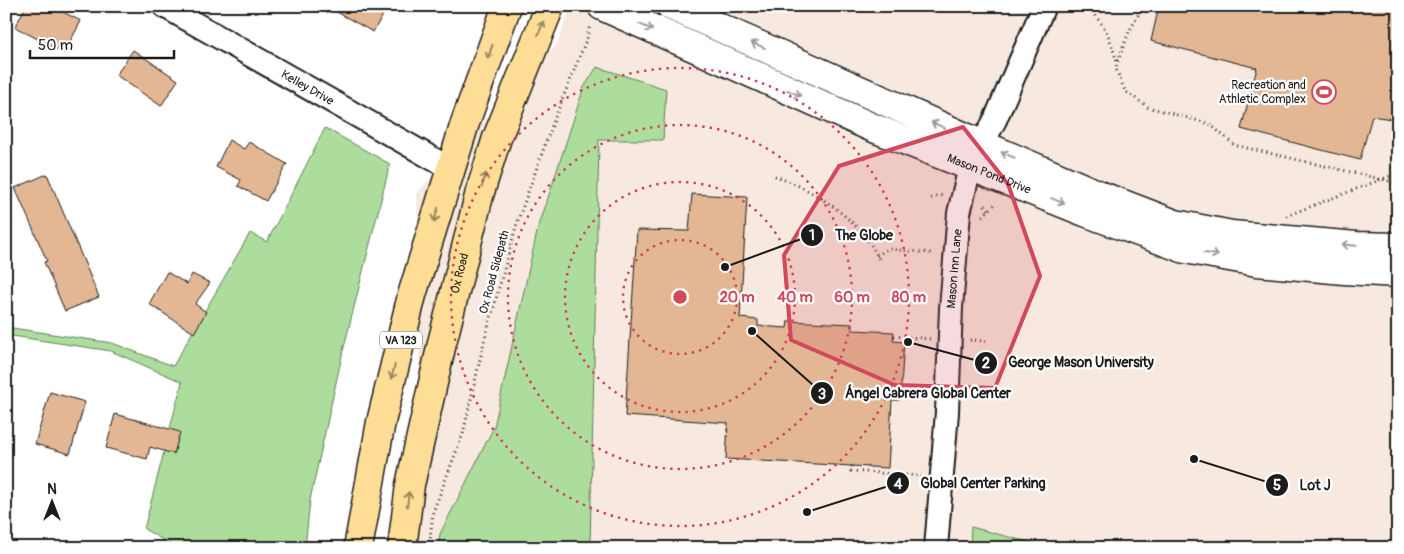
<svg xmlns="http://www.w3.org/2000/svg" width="1404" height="554" font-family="Pangolin,sans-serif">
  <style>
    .built { fill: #f7e9df }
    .green { fill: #acdd9d; stroke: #647c5c }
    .building { fill: #e3b793; stroke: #1c1c1c }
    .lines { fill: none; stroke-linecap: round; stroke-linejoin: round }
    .street-casing { stroke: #1c1c1c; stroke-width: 26 }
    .secondary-casing { stroke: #1c1c1c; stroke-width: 31 }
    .primary-casing { stroke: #1c1c1c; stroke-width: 31 }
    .path { stroke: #1c1c1c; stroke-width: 3; stroke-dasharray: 1 4; stroke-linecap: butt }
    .street { stroke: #fff; stroke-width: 22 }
    .secondary { stroke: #fff; stroke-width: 28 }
    .primary { stroke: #fedd96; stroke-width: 28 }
    .oneway { stroke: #999 }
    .oneway2 { stroke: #98865f }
    .marked { fill: #d1495b; fill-opacity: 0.2; stroke: #d1495b; stroke-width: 4; stroke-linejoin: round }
    .ring { fill: none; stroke: #d1495b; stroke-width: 2.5; stroke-dasharray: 2.5 5 }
    .labels { text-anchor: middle; stroke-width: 4.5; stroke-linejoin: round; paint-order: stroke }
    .shield { fill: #fff; stroke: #606060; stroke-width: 1 }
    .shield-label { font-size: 11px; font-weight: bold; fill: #1c1c1c }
    .poi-label { font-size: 12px; fill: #1c1c1c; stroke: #fff; text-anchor: end }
    .street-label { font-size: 12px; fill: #1c1c1c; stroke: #fff }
    .centre { fill: #d1495b; stroke: #fff; stroke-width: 2.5 }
    .ring-label { font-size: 15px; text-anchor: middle; font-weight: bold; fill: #d1495b; stroke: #fff; stroke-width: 4.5; stroke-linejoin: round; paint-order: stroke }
    .leader { fill: none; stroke: #1c1c1c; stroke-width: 2 }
    .callout-dot { fill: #1c1c1c; stroke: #fff; stroke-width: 2 }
    .mark-label { font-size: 15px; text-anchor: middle; font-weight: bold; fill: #fff }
    .callout-label { font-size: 14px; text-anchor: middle; font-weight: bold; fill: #1c1c1c; stroke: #fff; stroke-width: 4.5; stroke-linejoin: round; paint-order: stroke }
  </style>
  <rect width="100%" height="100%" fill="#fff"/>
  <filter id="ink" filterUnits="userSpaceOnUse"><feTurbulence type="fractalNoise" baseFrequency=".02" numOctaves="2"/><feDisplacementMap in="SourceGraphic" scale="10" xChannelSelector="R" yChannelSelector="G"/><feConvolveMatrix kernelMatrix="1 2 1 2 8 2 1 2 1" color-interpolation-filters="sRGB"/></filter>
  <g filter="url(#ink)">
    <!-- built -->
    <polygon class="built" points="571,6 1398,6 1398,548 414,548 421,491 417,193 557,44"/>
    <!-- green -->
    <g class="green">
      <polygon points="597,67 666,89 663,140 599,140 590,548 438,548 440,534 494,427 537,232 584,87"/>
      <polygon points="325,128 390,164 343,351 310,500 305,548 177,548 144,529 182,382 111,351 6,335 6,327 112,343 173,366 250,233 267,242"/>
      <polygon points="971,527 1051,548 970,548"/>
    </g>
    <!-- building -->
    <g class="building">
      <polygon points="26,6 51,6 81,21 64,53 15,27"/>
      <polygon points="326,6 388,6 373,32"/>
      <polygon points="1159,6 1398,6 1398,120 1372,116 1360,160 1241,129 1257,68 1151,41"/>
      <polygon points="133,50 178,80 161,106 116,75"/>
      <polygon points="229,140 244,149 249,142 287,164 266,201 238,186 241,180 216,167"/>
      <polygon points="47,174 99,297 65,311 44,262 47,261 15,188"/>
      <polygon points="692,194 747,197 740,318 758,320 758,326 787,328 788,321 852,324 852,330 894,332 893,341 904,342 900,400 892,400 888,468 726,459 728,423 625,416 637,230 689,231"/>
      <polygon points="167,272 187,284 192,274 210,283 195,304 206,312 194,333 149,304"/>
      <polygon points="50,392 85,402 70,454 35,444"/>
      <polygon points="115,414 180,432 174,454 150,447 147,459 106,448"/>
    </g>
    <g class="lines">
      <!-- street casing -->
      <g class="street-casing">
        <g id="street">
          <path id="s1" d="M164 6 451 169"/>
          <path id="s2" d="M936 548 947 412 951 308 959 213 970 167 995 120 1044 6"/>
        </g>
      </g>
      <!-- secondary casing -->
      <g class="secondary-casing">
        <g id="secondary">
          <path id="s3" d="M602 6 869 126 1085 212 1185 249 1257 262 1344 270 1398 273"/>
          <polyline points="671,6 983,145 1102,196 1175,224 1232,235 1356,246 1398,247"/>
        </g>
      </g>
      <!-- primary casing -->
      <g class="primary-casing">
        <g id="primary">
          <polyline points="358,548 381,422 412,295 465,123 507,6"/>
          <path id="s4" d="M402 548 410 485 442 343 480 192 497 138 550 6"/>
        </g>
      </g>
      <!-- path -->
      <g class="path">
        <path d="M1083 6C1106 22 1109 37 1117 62"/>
        <polyline points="1143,6 1129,32 1117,63 1116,69 1125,91 1148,107 1210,124 1234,145 1398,183"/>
        <path d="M775 176C814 189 864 222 880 262"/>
        <polyline points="931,198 942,195"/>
        <polyline points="985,205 989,211"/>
        <polyline points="983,216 995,204"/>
        <polyline points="1286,216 1398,173"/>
        <polyline points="877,256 887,249 931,253"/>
        <polyline points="894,336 931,339"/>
        <polyline points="970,340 986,341"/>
        <polyline points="852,466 851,471 921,476"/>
        <polyline points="429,548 433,512 463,434 484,342 518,220 554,120 587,38 590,24"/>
      </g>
      <!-- street -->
      <use href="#street" class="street"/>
      <!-- secondary -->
      <use href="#secondary" class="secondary"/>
      <!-- primary -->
      <use href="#primary" class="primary"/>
    </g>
    <!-- one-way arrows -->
    <defs><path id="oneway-shaft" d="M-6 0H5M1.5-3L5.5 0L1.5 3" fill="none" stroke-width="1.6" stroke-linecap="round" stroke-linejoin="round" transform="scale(1.25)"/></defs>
    <g class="oneway">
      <use href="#oneway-shaft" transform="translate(646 27) rotate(25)"/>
      <use href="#oneway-shaft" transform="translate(758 45) rotate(-156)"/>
      <use href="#oneway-shaft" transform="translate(794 93) rotate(24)"/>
      <use href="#oneway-shaft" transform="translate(938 125) rotate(-156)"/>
      <use href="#oneway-shaft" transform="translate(1008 155) rotate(-157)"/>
      <use href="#oneway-shaft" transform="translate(1058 201) rotate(22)"/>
      <use href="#oneway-shaft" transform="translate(1349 245) rotate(-175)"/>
      <use href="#oneway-shaft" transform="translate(1211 254) rotate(10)"/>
    </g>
    <g class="oneway2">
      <use href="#oneway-shaft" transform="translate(541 28) rotate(-68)"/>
      <use href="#oneway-shaft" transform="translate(490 52) rotate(109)"/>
      <use href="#oneway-shaft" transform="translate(484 180) rotate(-72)"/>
      <use href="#oneway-shaft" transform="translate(436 215) rotate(107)"/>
      <use href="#oneway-shaft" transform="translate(393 372) rotate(104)"/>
      <use href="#oneway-shaft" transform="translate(408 499) rotate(-83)"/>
    </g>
  </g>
  <!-- marked area -->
  <path class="marked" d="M963 127 1008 184 1040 276 995 388 895 385 791 340 784 255 839 166Z"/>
  <!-- distance rings -->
  <g class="ring">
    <circle cx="680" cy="297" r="57"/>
    <circle cx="680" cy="297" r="115"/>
    <circle cx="680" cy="297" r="172"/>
    <circle cx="680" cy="297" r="229"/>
  </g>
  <!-- icons -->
  <defs>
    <g id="stadium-ring" transform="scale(1.25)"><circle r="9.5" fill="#fff" stroke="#d1495b" stroke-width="1.5"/><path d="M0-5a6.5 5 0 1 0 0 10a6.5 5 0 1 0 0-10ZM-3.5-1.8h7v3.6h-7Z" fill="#d1495b"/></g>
  </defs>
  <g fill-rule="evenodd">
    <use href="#stadium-ring" x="1324" y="92"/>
  </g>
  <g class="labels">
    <!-- shield labels -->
    <rect class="shield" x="380" y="331.5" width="42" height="17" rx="4"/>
    <g class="shield-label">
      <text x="401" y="344">VA 123</text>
    </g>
    <!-- poi labels -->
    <g class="poi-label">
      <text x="1306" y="89">Recreation and<tspan x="1306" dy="14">Athletic Complex</tspan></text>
    </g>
    <!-- street labels -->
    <g class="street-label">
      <text dy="4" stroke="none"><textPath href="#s1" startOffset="165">Kelley Drive</textPath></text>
      <text dy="4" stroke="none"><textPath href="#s3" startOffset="422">Mason Pond Drive</textPath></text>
      <text dy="4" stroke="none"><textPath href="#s2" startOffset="280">Mason Inn Lane</textPath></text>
      <text transform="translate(494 272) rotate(-75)" y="4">Ox Road Sidepath</text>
      <text dy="4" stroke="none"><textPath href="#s4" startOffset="281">Ox Road</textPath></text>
    </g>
  </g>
  <circle cx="680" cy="297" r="8" class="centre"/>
  <g class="ring-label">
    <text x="737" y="302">20 m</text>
    <text x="795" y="302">40 m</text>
    <text x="852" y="302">60 m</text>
    <text x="909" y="302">80 m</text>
  </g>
  <!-- callouts -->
  <path class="leader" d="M725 267L812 235M908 342L986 363M752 331L822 393M807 512L898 483M1194 459L1277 485"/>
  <g class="callout-dot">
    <circle cx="725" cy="267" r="5"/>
    <circle cx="908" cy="342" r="5"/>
    <circle cx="752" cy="331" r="5"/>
    <circle cx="807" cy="512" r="5"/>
    <circle cx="1194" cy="459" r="5"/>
    <circle cx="812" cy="235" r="12"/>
    <circle cx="986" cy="363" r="12"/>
    <circle cx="822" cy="393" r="12"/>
    <circle cx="898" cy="483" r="12"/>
    <circle cx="1277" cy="485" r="12"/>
  </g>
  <g class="mark-label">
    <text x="812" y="240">1</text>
    <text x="986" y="368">2</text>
    <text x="822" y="399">3</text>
    <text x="898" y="489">4</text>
    <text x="1277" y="490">5</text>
  </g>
  <g class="callout-label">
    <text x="864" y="240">The Globe</text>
    <text x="1081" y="367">George Mason University</text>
    <text x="928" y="398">Ángel Cabrera Global Center</text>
    <text x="983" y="488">Global Center Parking</text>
    <text x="1315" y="490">Lot J</text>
  </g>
  <!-- margin -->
  <rect width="1404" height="554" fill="none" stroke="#fff" stroke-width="25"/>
  <rect x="12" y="12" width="1379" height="529" fill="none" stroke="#1c1c1c" stroke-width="2" filter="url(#ink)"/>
  <!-- north arrow -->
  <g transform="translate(52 502)" stroke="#ffffff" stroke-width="4" paint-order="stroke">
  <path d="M0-4L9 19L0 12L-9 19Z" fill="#1c1c1c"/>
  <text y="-8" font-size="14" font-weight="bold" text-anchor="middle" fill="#1c1c1c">N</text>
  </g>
  <!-- scale -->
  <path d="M30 50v8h144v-8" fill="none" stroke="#1c1c1c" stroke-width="2.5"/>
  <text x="38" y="50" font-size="15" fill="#1c1c1c" stroke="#ffffff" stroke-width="4" paint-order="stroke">50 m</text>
</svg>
